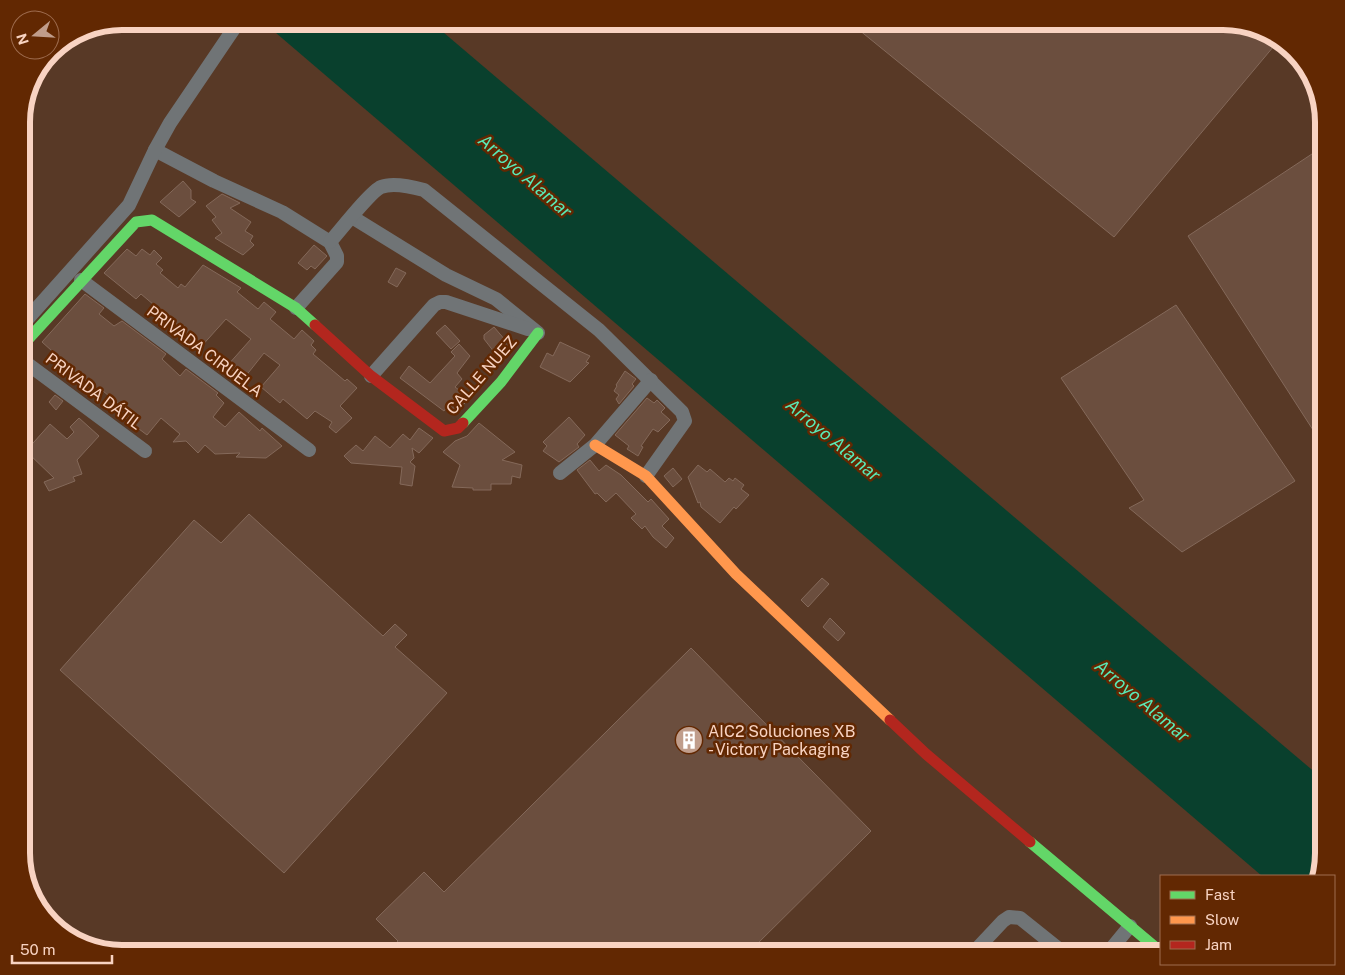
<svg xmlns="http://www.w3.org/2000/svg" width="1345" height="975" font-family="'Public Sans',sans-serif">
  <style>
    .water { fill: #09402d }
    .building { fill: #6b4e3e; stroke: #84695a }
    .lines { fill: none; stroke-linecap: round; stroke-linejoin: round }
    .street { stroke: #707476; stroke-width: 14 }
    .fast { stroke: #63d668; stroke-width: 11 }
    .slow { stroke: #ff974d; stroke-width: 11 }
    .jam { stroke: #b3261e; stroke-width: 11 }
    .labels { text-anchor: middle; stroke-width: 5; stroke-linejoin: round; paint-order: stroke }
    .street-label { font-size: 16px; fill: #f8d3c2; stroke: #622802 }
    .poi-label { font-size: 16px; fill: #f8d3c2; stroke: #622802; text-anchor: start }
    .water-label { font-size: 18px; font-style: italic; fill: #59e9b7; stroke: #622802 }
    .rim { fill: none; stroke: #f8d3c2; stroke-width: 6 }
  </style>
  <rect width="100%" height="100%" fill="#583926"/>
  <!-- water -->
  <polygon class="water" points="262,21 430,21 1324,780 1324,854 1316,876 1262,876"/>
  <!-- building -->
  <g class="building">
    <polygon points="848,21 1210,21 1221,30 1228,23 1279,40 1114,237"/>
    <polygon points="1324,146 1324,447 1188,236"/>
    <polygon points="183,181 191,190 191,199 196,202 179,217 160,202"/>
    <polygon points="222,194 240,203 230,208 251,222 245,231 253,236 250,241 254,245 243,255 215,238 222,233 212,220 216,217 206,206"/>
    <polygon points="314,245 327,256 315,269 311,266 307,270 298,263"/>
    <polygon points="127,249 136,256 142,249 150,255 154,250 162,258 156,264 163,270 160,273 178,288 181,284 185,287 203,265 241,288 237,292 258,309 264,302 276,312 270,319 294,339 302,330 314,341 311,345 316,350 313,354 345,381 347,379 357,388 340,406 352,418 336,433 329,427 332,422 315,411 307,419 283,399 280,403 261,387 280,365 264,353 241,382 232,374 234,372 227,366 251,339 226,319 199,349 176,331 180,327 141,294 136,299 104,273"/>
    <polygon points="396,268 406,273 397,287 388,282"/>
    <polygon points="85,294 104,308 99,314 114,326 122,321 166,354 162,359 180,376 186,369 218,393 216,395 224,403 213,417 225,427 239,412 260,431 262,428 282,446 266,458 236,457 240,453 215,454 205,445 198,453 186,441 173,442 180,434 161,418 147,435 135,426 123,415 127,411 103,391 99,394 76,372 74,374 50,354 52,351 42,342"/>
    <polygon points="1176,305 1295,481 1182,552 1129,508 1144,500 1061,378"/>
    <polygon points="445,325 460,341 451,349 436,333"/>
    <polygon points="494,327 511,347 498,357 484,339 484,335"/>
    <polygon points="560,342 590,356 586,362 589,363 570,382 540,367 547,353 553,356"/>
    <polygon points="459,344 470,356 457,373 462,379 455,387 467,396 467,401 456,412 448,406 444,411 400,378 409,366 430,383 455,356 451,352"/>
    <polygon points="625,371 636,379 632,384 634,386 619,404 616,399 619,395 614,391 617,386 616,385"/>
    <polygon points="55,395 63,401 56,410 49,402"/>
    <polygon points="647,398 654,403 657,400 665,408 661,412 670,420 658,432 653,429 641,446 643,447 638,456 627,449 629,446 615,435"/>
    <polygon points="569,417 585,435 577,444 579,447 559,462 543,451 547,446 543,442"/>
    <polygon points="79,418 99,436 77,460 82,474 73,477 75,481 49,491 44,482 54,478 26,451 50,424 67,439 74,432 70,427"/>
    <polygon points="479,423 515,452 502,460 522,465 520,478 512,476 511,484 491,484 491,490 473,490 473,488 452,487 460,465 443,452 455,441 467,436"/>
    <polygon points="419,428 433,438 419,453 412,448 414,458 410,462 415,466 412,486 400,484 402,467 351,463 344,456 356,445 363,451 375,436 390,448 403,434 410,440"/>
    <polygon points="590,460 599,471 606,465 621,475 648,502 651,499 669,519 662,526 674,538 666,548 653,537 645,526 642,529 631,518 636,514 616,493 606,502 597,493 595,494 577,470"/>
    <polygon points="698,465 707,472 710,469 725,482 729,478 733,481 735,478 744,485 741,489 749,495 736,509 734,507 720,523 701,507 700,502 698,503 688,477"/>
    <polygon points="673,468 682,479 673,487 664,476"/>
    <polygon points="249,514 383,636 395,624 407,635 395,647 447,693 284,873 60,670 194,520 221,543"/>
    <polygon points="822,578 829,584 808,607 801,600"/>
    <polygon points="830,618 845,633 838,641 823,627"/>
    <polygon points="691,648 871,831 747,954 385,954 398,941 376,919 424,872 444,892"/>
  </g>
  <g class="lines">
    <!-- street -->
    <g class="street">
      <polyline points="155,150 214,181 282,212 330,242 337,256 337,262 296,308"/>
      <polyline points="352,217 446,275 496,299 538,333"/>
      <path d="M330 242C339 232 371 191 381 187 393 182 413 187 424 190L599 330 682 412 685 421 646 476"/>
      <polyline points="81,280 309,450"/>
      <polyline points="21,326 129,205 155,150 170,123 237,24"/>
      <polyline points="21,359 145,451"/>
      <polyline points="371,376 434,305 440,302 446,302 528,329"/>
      <polyline points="560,473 595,445 651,380"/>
      <polyline points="972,954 1003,921 1009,917 1020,918 1065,954"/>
      <polyline points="1107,954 1130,926"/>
    </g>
    <!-- fast -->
    <g class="fast">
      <polyline points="21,347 136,222 152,220 296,308 315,325"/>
      <polyline points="463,423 501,382 538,333"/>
      <polyline points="1030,842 1161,952"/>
    </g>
    <!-- slow -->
    <polyline class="slow" points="595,445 646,476 736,574 890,720"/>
    <!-- jam -->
    <g class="jam">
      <polyline points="315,325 371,376 444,431 458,428 463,423"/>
      <polyline points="890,720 926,754 1030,842"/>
    </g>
  </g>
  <!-- icons -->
  <defs>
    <g id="building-disc" transform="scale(1.4375)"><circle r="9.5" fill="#c09d8b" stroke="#622802"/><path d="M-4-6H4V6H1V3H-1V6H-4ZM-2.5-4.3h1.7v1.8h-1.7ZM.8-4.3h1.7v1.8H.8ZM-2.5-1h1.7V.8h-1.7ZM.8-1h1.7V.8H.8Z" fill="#fff"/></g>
  </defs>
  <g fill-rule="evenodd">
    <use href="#building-disc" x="689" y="740"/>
  </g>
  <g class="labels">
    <!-- street labels -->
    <g class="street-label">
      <text transform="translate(205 351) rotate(37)" y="6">PRIVADA CIRUELA</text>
      <text transform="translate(481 375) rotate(-49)" y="6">CALLE NUEZ</text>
      <text transform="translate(94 391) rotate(37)" y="6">PRIVADA DÁTIL</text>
    </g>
    <!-- poi labels -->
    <g class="poi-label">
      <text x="708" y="737">AIC2 Soluciones XB<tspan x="708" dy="18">- Victory Packaging</tspan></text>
    </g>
    <!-- water labels -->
    <g class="water-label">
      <text transform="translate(525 176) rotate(41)" y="6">Arroyo Alamar</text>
      <text transform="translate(833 440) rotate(40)" y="6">Arroyo Alamar</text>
      <text transform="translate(1142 701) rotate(40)" y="6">Arroyo Alamar</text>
    </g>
  </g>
  <!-- crop -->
  <path d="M0 0H1345V975H0ZM122 30H1223A92 92 0 0 1 1315 122V853A92 92 0 0 1 1223 945H122A92 92 0 0 1 30 853V122A92 92 0 0 1 122 30Z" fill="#622802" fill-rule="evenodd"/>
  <path class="rim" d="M122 30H1223A92 92 0 0 1 1315 122V853A92 92 0 0 1 1223 945H122A92 92 0 0 1 30 853V122A92 92 0 0 1 122 30Z"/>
  <!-- legend -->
  <rect x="1160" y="875" width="175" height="90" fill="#622802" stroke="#9e6c4f"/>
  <rect x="1170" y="891" width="25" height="8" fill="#63d668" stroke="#9e6c4f"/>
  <text x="1205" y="900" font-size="15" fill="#f8d3c2">Fast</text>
  <rect x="1170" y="916" width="25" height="8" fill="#ff974d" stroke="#9e6c4f"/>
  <text x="1205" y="925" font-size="15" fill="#f8d3c2">Slow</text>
  <rect x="1170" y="941" width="25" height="8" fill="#b3261e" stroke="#9e6c4f"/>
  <text x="1205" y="950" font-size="15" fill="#f8d3c2">Jam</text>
  <!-- north arrow -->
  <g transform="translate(35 35) rotate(252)"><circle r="24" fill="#622802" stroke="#9e6c4f"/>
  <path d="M0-4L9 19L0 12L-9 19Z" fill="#c09d8b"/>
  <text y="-8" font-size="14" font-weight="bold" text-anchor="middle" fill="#f8d3c2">N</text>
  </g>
  <!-- scale -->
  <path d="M12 955v8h100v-8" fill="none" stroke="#f8d3c2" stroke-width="2.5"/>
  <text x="20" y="955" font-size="15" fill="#f8d3c2" stroke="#622802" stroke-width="4" paint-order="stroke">50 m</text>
</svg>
